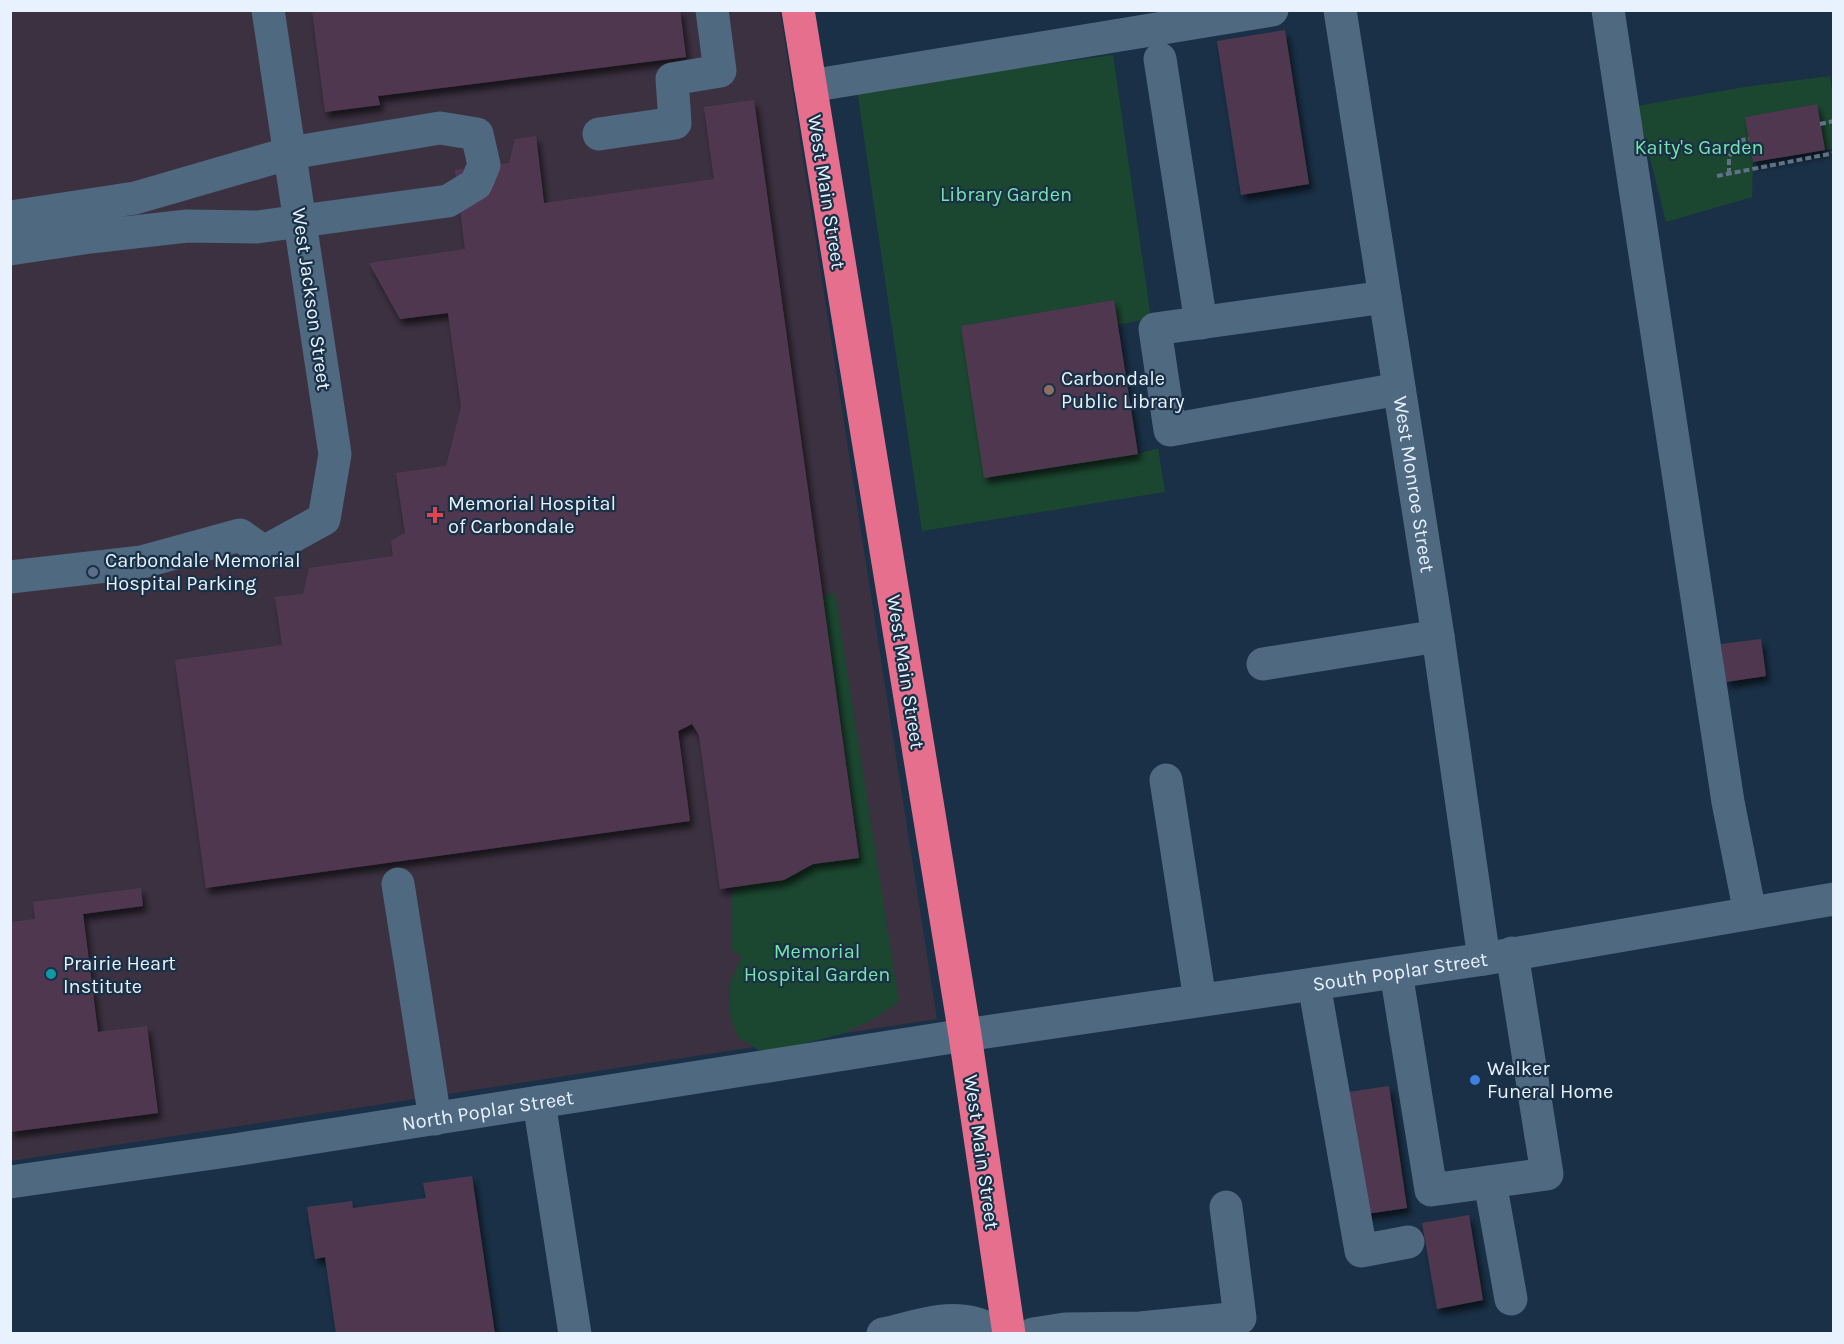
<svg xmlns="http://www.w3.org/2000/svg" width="1844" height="1344" font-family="Karla,sans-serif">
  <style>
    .medical { fill: #3b3141 }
    .green { fill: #1b4730 }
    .building { fill: #503950; filter: url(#shadow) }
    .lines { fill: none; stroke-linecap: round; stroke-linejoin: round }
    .path { stroke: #607386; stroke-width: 4; stroke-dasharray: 6 3; stroke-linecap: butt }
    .minor { stroke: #4f6981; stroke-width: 33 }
    .highway { stroke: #e56f8d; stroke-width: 33 }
    .education-dot { fill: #8d6e63; stroke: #193046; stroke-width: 2 }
    .health-dot { fill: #e0444e; stroke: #193046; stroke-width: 2 }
    .service-dot { fill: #5c6f8a; stroke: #193046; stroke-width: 2 }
    .culture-dot { fill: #0f9aa8; stroke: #193046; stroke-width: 2 }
    .shop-dot { fill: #3f7fe0; stroke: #193046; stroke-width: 2 }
    .labels { text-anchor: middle; stroke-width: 4.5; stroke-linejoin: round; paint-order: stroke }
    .park-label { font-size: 20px; fill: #77e4a9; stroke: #193046 }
    .street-label { font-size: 20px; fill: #e7f2fe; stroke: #193046 }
    .poi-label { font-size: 20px; fill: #e7f2fe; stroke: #193046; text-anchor: start }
  </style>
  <defs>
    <filter id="shadow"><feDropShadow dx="3.5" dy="6" stdDeviation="3" flood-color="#0009"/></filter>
  </defs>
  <rect width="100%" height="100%" fill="#193046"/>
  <!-- medical -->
  <polygon class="medical" points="11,11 780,11 937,1019 11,1161"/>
  <!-- green -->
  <g class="green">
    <polygon points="1113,55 1151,318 1118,325 1114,300 961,326 1138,454 1158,448 1165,492 922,531 857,90"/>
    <polygon points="1830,76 1833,97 1833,149 1825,150 1817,104 1746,117 1753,162 1752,197 1666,222 1637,106 1744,87"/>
    <polygon points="835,593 899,1002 870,1021 841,1034 791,1047 766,1051 758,1050 738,1037 729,1013 730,983 742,956 732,951 732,894 734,886 789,878 789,863 860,853 820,596"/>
  </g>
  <!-- building -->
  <g class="building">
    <polygon points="312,10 680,10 686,57 378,96 380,105 325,112"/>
    <polygon points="1285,30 1309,184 1241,195 1217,41"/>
    <polygon points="754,100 859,858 813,864 784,880 720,889 699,735 692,724 678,731 690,821 206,888 175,660 282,645 275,597 303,594 309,568 393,556 391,541 405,533 396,473 446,466 461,407 448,313 400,319 369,263 465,249 455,170 509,163 515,139 536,136 544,203 714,179 704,107"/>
    <polygon points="1817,104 1825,150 1753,162 1745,117"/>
    <polygon points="1114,300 1138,454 984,478 961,326"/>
    <polygon points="1761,639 1766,676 1726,682 1721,644"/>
    <polygon points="141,888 143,906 83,914 98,1032 147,1026 158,1113 10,1132 10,922 35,919 33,902"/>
    <polygon points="1389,1086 1407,1208 1359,1215 1342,1093"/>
    <polygon points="472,1176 495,1334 336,1334 325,1257 315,1259 307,1207 352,1201 353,1208 426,1198 423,1183"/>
    <polygon points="1469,1215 1483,1300 1437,1309 1422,1223"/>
  </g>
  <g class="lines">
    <!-- path -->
    <g class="path">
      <polyline points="1820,124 1834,121"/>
      <polyline points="1735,149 1742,140 1749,139"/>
      <polyline points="1729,174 1729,157 1734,149 1750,146"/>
      <polyline points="1717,176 1834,153"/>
    </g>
    <!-- minor -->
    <g class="minor">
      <path id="s1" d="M1340 10 1438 636 1484 959"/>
      <polyline points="1608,10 1728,802 1750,913"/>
      <polyline points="1160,59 1201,323"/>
      <polyline points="810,86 1272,10"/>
      <polyline points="599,134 675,123 672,79 720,71 712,10"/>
      <polyline points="10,217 135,198 290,153 440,128 477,134 484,165 476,184 448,201 257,227 187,226 90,237 10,249"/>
      <polyline points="1385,297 1155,329 1170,430 1399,389"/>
      <polyline points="10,577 142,562 240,535 264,552 324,519 335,454 268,10"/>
      <polyline points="1263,664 1438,636"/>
      <polyline points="1166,780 1200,1000"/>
      <polyline points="398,884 435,1119"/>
      <polyline points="1396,972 1431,1190 1547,1174 1512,953"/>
      <polyline points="1314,984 1361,1251 1408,1242"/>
      <polyline points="539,1102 575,1334"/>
      <path id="s2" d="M10 1182 234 1150 965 1035 1484 959 1834 899"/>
      <polyline points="1490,1182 1511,1299"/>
      <path d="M883 1334C913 1328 943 1315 974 1323 983 1325 992 1330 1001 1334"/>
      <polyline points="1033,1334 1065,1329 1140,1328 1240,1318 1226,1207"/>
    </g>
    <!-- highway -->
    <polyline class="highway" points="798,10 965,1035 1009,1334"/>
  </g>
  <!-- markers -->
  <circle class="education-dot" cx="1049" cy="390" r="6"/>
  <path class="health-dot" d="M432 506h6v6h6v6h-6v6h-6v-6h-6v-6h6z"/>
  <circle class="service-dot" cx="93" cy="572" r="6"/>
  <circle class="culture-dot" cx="51" cy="974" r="6"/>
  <circle class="shop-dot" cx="1475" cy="1080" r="6"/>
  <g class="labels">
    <!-- park labels -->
    <g class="park-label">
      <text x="1699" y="154">Kaity's Garden</text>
      <text x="1006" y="201">Library Garden</text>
      <text x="817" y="958">Memorial<tspan x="817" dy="23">Hospital Garden</tspan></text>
    </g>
    <!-- street labels -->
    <g class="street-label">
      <text transform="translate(827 192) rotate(81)" y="7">West Main Street</text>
      <text transform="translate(312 299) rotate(82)" y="7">West Jackson Street</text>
      <text dy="7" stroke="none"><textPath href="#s1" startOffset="480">West Monroe Street</textPath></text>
      <text transform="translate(906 672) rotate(81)" y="7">West Main Street</text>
      <text dy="7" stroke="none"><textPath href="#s2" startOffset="1406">South Poplar Street</textPath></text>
      <text dy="7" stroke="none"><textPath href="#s2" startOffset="483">North Poplar Street</textPath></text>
      <text transform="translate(982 1152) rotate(82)" y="7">West Main Street</text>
    </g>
    <!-- poi labels -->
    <g class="poi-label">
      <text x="1061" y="385">Carbondale<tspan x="1061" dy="23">Public Library</tspan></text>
      <text x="448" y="510">Memorial Hospital<tspan x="448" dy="23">of Carbondale</tspan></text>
      <text x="105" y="567">Carbondale Memorial<tspan x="105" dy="23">Hospital Parking</tspan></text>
      <text x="63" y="970">Prairie Heart<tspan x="63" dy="23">Institute</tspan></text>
      <text x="1487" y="1075">Walker<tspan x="1487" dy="23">Funeral Home</tspan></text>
    </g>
  </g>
  <!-- border -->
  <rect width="1844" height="1344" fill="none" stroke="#e7f2fe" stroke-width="24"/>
</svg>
